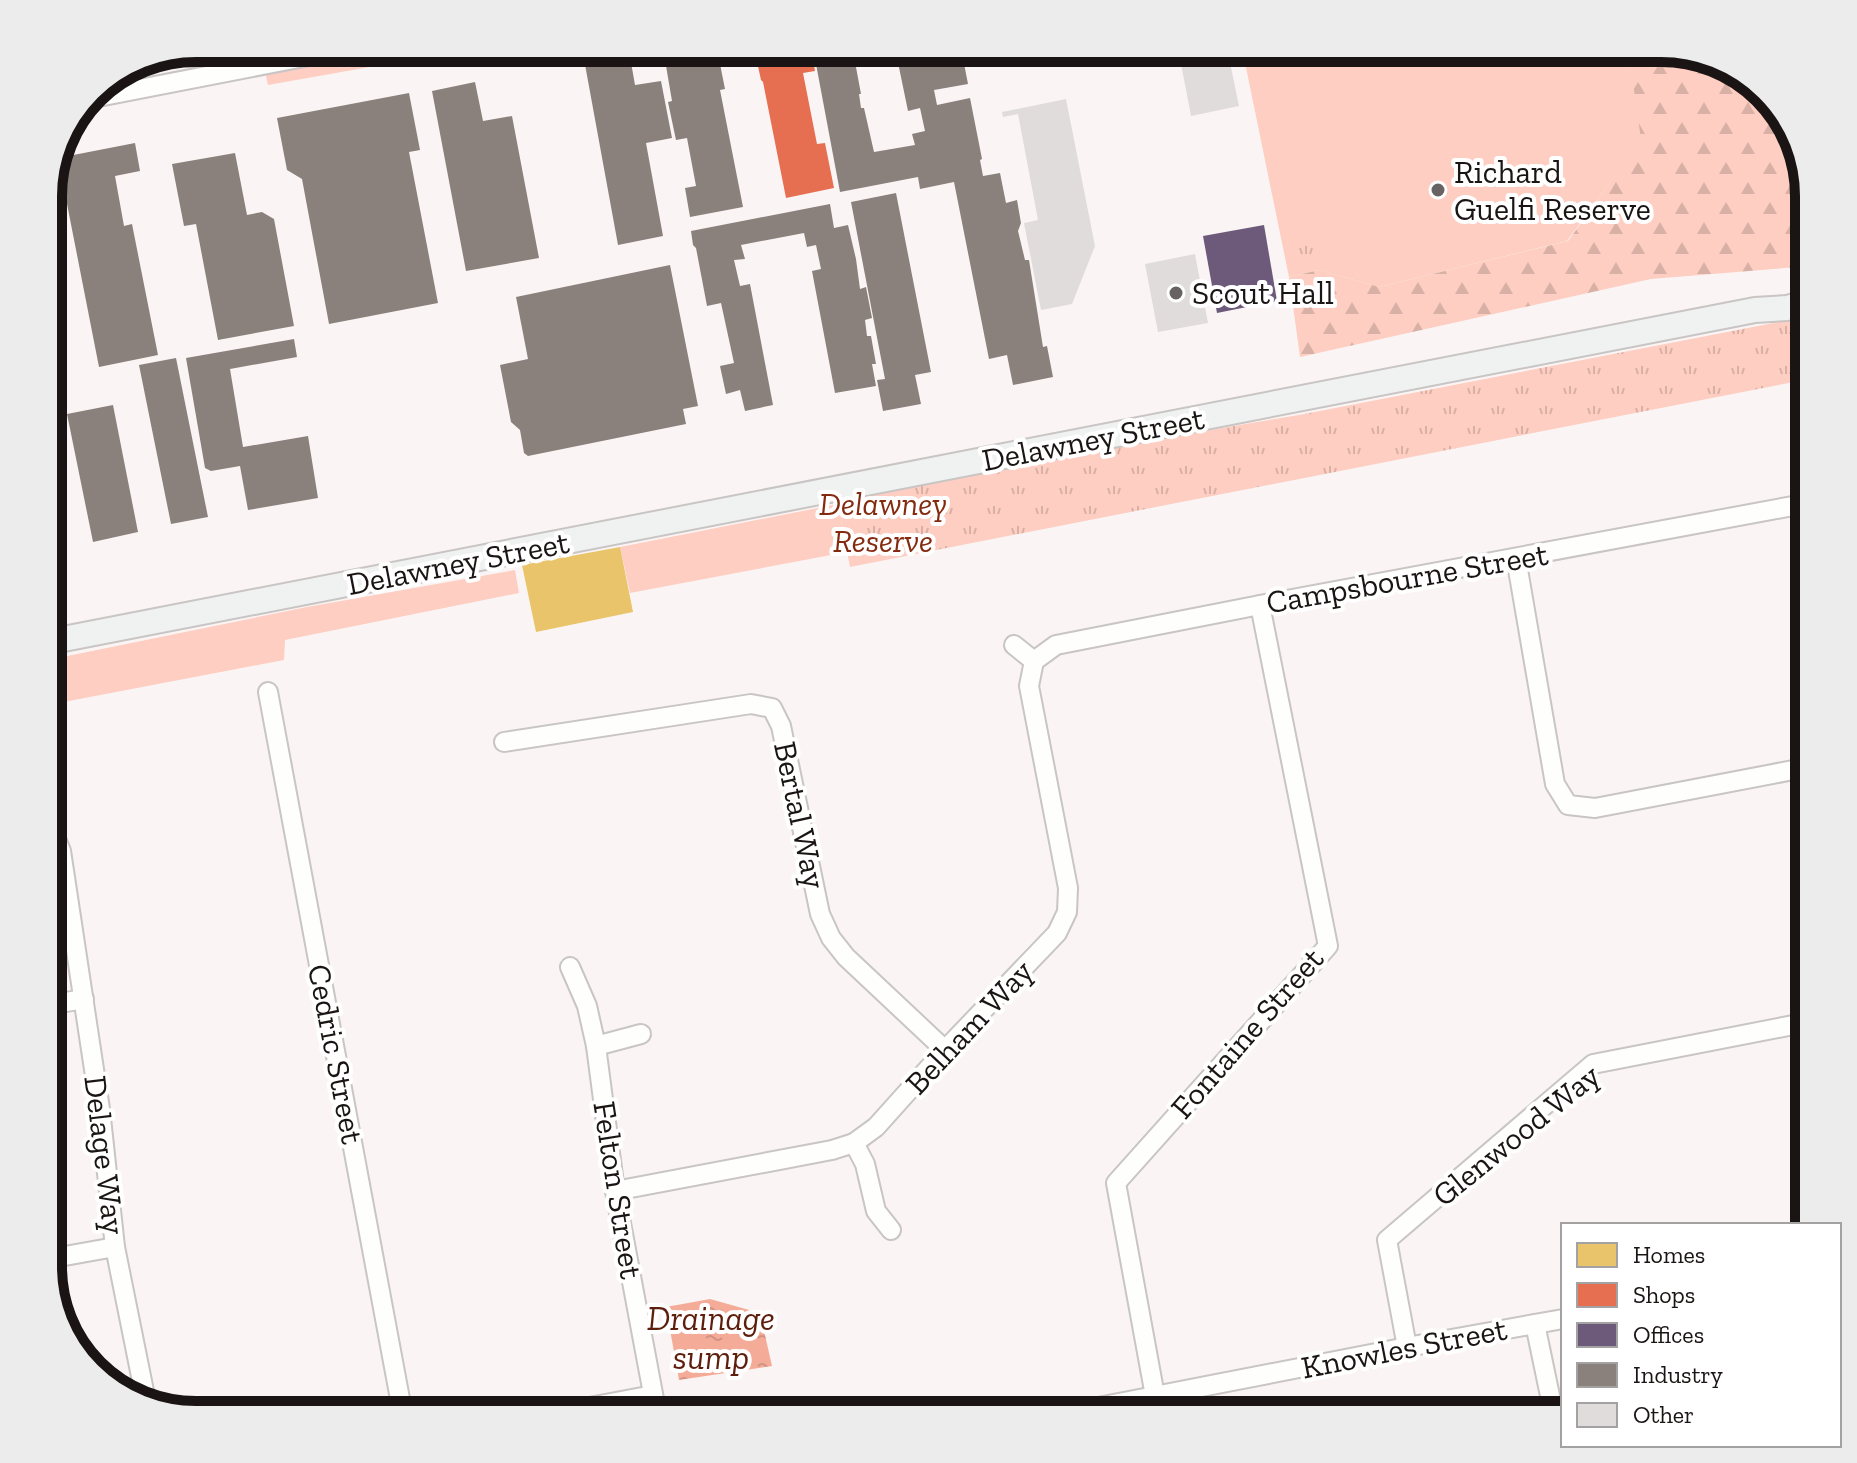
<svg xmlns="http://www.w3.org/2000/svg" width="1857" height="1463" font-family="'Zilla Slab',serif">
  <style>
    .green { fill: #fdcec1 }
    .forest { fill: url(#forest-firs) }
    .park { fill: url(#park-tufts) }
    .water { fill: url(#water-ripples) }
    .homes { fill: #e9c46a }
    .shops { fill: #e76f51 }
    .offices { fill: #6d597a }
    .industry { fill: #8a817c }
    .building { fill: #e0dcdb }
    .lines { fill: none; stroke-linecap: round; stroke-linejoin: round }
    .street-casing { stroke: #c9c5c4; stroke-width: 22 }
    .secondary-casing { stroke: #c9c5c4; stroke-width: 28 }
    .street { stroke: #fefefd; stroke-width: 18 }
    .secondary { stroke: #f0f2f1; stroke-width: 24 }
    .poi-dot { fill: #686362; stroke: #fff; stroke-width: 3 }
    .labels { text-anchor: middle; stroke-width: 8; stroke-linejoin: round; paint-order: stroke }
    .poi-label { font-size: 32px; fill: #1a1514; stroke: #fff; text-anchor: start }
    .street-label { font-size: 32px; fill: #1a1514; stroke: #fff }
    .park-label { font-size: 32px; font-style: italic; fill: #842b0f; stroke: #fff }
    .water-label { font-size: 34px; font-style: italic; fill: #5d1f0c; stroke: #fff }
    .rim { fill: none; stroke: #1a1514; stroke-width: 10 }
  </style>
  <defs>
    <pattern id="forest-firs" width="22" height="20" patternUnits="userSpaceOnUse" patternTransform="scale(2)"><rect width="22" height="20" fill="#fdcec1"/><path d="M5 1l3.5 6h-7zM16 11l3.5 6h-7z" fill="#d8b0a5"/></pattern>
    <pattern id="park-tufts" width="24" height="20" patternUnits="userSpaceOnUse" patternTransform="scale(2)"><rect width="24" height="20" fill="#fdcec1"/><path d="M3 7l-1-3M5 7V3M7 7l1-3M15 17l-1-3M17 17v-4M19 17l1-3" fill="none" stroke="#d8b0a5"/></pattern>
    <pattern id="water-ripples" width="26" height="14" patternUnits="userSpaceOnUse" patternTransform="scale(2)"><rect width="26" height="14" fill="#f4ac98"/><path d="M2 4q2-2 4 0t4 0M15 11q2-2 4 0t4 0" fill="none" stroke="#d19382"/></pattern>
  </defs>
  <rect width="100%" height="100%" fill="#faf5f4"/>
  <!-- green -->
  <g class="green">
    <polygon points="1242,48 1628,48 1642,139 1567,241 1379,287 1319,270 1289,277"/>
    <polygon points="381,49 396,55 398,62 268,85 266,77 268,70"/>
    <polygon points="838,504 847,552 630,593 620,547"/>
    <polygon points="515,570 519,593 285,640 284,660 48,705 48,660 307,607"/>
  </g>
  <!-- forest -->
  <polygon class="forest" points="1628,48 1646,48 1647,55 1669,51 1758,84 1794,131 1809,196 1809,266 1651,279 1300,357 1289,277 1319,270 1379,287 1568,241 1641,139"/>
  <!-- park -->
  <g class="park">
    <polygon points="1316,220 1325,262 1298,268 1289,226"/>
    <polygon points="1809,316 1809,379 850,567 838,504 842,503 840,492 1299,415"/>
  </g>
  <!-- water -->
  <polygon class="water" points="710,1299 760,1313 772,1366 679,1380 666,1307"/>
  <!-- homes -->
  <polygon class="homes" points="620,547 633,612 536,632 522,565"/>
  <!-- shops -->
  <polygon class="shops" points="754,48 811,48 815,71 803,73 817,144 825,143 834,188 786,198 763,82 761,80"/>
  <!-- offices -->
  <polygon class="offices" points="1264,225 1277,301 1217,313 1203,236"/>
  <!-- industry -->
  <g class="industry">
    <polygon points="699,48 710,48 718,54 725,89 720,90 743,207 690,217 685,188 696,186 687,138 676,140 668,102 672,101 665,60 694,54"/>
    <polygon points="813,48 859,48 853,51 861,94 859,94 861,108 864,108 874,152 915,145 912,134 925,131 920,108 908,111 895,48 961,48 968,84 934,90 937,105 970,98 982,159 980,160 983,176 1000,173 1006,203 1017,200 1021,223 1018,231 1025,260 1029,260 1043,347 1047,346 1053,377 1013,385 1007,355 989,359 954,182 920,189 918,177 840,192"/>
    <polygon points="629,51 635,85 661,81 672,138 646,143 663,236 618,245 584,59"/>
    <polygon points="475,82 483,121 512,116 539,258 466,271 432,91"/>
    <polygon points="409,93 420,150 409,152 438,303 329,324 302,179 287,170 277,118"/>
    <polygon points="135,143 140,171 115,176 124,226 132,224 158,355 99,367 58,158"/>
    <polygon points="235,153 247,215 262,212 274,219 294,326 218,340 196,224 184,226 172,164"/>
    <polygon points="896,193 931,372 915,375 921,404 883,411 877,380 885,379 851,202"/>
    <polygon points="830,204 834,228 848,225 856,259 860,289 866,287 872,318 865,320 867,336 871,336 876,364 872,364 876,386 835,393 812,271 821,269 816,245 807,247 804,233 741,245 745,259 734,260 740,286 750,284 773,405 745,411 740,390 726,394 720,366 734,363 721,303 707,306 696,248 693,245 691,231"/>
    <polygon points="670,265 698,406 683,409 686,424 528,456 524,453 520,430 511,422 500,365 528,359 516,297"/>
    <polygon points="294,339 297,357 230,369 243,447 308,436 318,498 248,510 240,466 211,471 205,468 186,358"/>
    <polygon points="176,358 208,517 171,524 139,365"/>
    <polygon points="113,405 138,532 93,542 67,414"/>
    <polygon points="48,483 50,483 61,539 48,541"/>
  </g>
  <!-- building -->
  <g class="building">
    <polygon points="1178,48 1227,48 1239,106 1191,116"/>
    <polygon points="1066,99 1095,246 1072,304 1041,310 1024,223 1038,220 1018,114 1003,117 1002,112"/>
    <polygon points="1195,254 1208,323 1158,332 1145,264"/>
  </g>
  <g class="lines">
    <!-- street casing -->
    <g class="street-casing">
      <g id="street">
        <polyline points="88,99 350,48"/>
        <polyline points="1516,558 1555,784 1568,805 1595,808 1809,767"/>
        <polyline points="1014,645 1034,661 1056,645 1260,605 1809,503"/>
        <polyline points="268,692 403,1415"/>
        <polyline points="504,742 751,704 772,708 781,726 820,914 831,938 846,957 945,1050"/>
        <polyline points="48,820 61,851 100,1109 115,1247 145,1396"/>
        <polyline points="570,967 587,1006 596,1046 615,1191 657,1415"/>
        <polyline points="48,1005 84,999"/>
        <polyline points="596,1046 641,1034"/>
        <polyline points="854,1143 865,1164 876,1211 891,1230"/>
        <polyline points="615,1191 832,1150 854,1143 876,1127 945,1050 1057,933 1067,912 1068,888 1029,686 1034,661"/>
        <polyline points="48,1259 115,1247"/>
        <polyline points="1535,1324 1554,1415"/>
        <polyline points="1407,1347 1387,1240 1593,1064 1809,1022"/>
        <polyline points="1155,1396 1116,1183 1328,946 1260,605"/>
        <polyline points="547,1415 653,1395"/>
        <polyline points="1057,1415 1407,1347 1563,1319"/>
      </g>
    </g>
    <!-- secondary casing -->
    <g class="secondary-casing">
      <polyline id="secondary" points="48,642 1755,310 1787,308 1809,302"/>
    </g>
    <!-- street -->
    <use href="#street" class="street"/>
    <!-- secondary -->
    <use href="#secondary" class="secondary"/>
  </g>
  <!-- markers -->
  <g class="poi-dot">
    <circle cx="1438" cy="190" r="8"/>
    <circle cx="1176" cy="293" r="8"/>
  </g>
  <g class="labels">
    <!-- poi labels -->
    <g class="poi-label">
      <text x="1454" y="183">Richard<tspan x="1454" dy="37">Guelfi Reserve</tspan></text>
      <text x="1192" y="304">Scout Hall</text>
    </g>
    <!-- street labels -->
    <g class="street-label">
      <text transform="translate(1093 439) rotate(-11)" y="11">Delawney Street</text>
      <text transform="translate(458 563) rotate(-11)" y="11">Delawney Street</text>
      <text transform="translate(1407 578) rotate(-10)" y="11">Campsbourne Street</text>
      <text transform="translate(800 815) rotate(78)" y="11">Bertal Way</text>
      <text transform="translate(969 1027) rotate(-47)" y="11">Belham Way</text>
      <text transform="translate(1247 1033) rotate(-49)" y="11">Fontaine Street</text>
      <text transform="translate(336 1054) rotate(79)" y="11">Cedric Street</text>
      <text transform="translate(1516 1135) rotate(-39)" y="11">Glenwood Way</text>
      <text transform="translate(105 1155) rotate(83)" y="11">Delage Way</text>
      <text transform="translate(618 1190) rotate(81)" y="11">Felton Street</text>
      <text transform="translate(1404 1348) rotate(-11)" y="11">Knowles Street</text>
    </g>
    <!-- park labels -->
    <g class="park-label">
      <text x="883" y="515">Delawney<tspan x="883" dy="37">Reserve</tspan></text>
    </g>
    <!-- water labels -->
    <g class="water-label">
      <text x="711" y="1330">Drainage<tspan x="711" dy="39">sump</tspan></text>
    </g>
  </g>
  <!-- crop -->
  <path d="M0 0H1857V1463H0ZM196 62H1661A134 134 0 0 1 1795 196V1267A134 134 0 0 1 1661 1401H196A134 134 0 0 1 62 1267V196A134 134 0 0 1 196 62Z" fill="#edecec" fill-rule="evenodd"/>
  <path class="rim" d="M196 62H1661A134 134 0 0 1 1795 196V1267A134 134 0 0 1 1661 1401H196A134 134 0 0 1 62 1267V196A134 134 0 0 1 196 62Z"/>
  <!-- legend -->
  <rect x="1561" y="1223" width="280" height="224" fill="#ffffff" stroke="#a3a1a1" stroke-width="2"/>
  <rect x="1577" y="1243" width="40" height="24" fill="#e9c46a" stroke="#a3a1a1" stroke-width="2"/>
  <text x="1633" y="1263" font-size="24" fill="#1a1514">Homes</text>
  <rect x="1577" y="1283" width="40" height="24" fill="#e76f51" stroke="#a3a1a1" stroke-width="2"/>
  <text x="1633" y="1303" font-size="24" fill="#1a1514">Shops</text>
  <rect x="1577" y="1323" width="40" height="24" fill="#6d597a" stroke="#a3a1a1" stroke-width="2"/>
  <text x="1633" y="1343" font-size="24" fill="#1a1514">Offices</text>
  <rect x="1577" y="1363" width="40" height="24" fill="#8a817c" stroke="#a3a1a1" stroke-width="2"/>
  <text x="1633" y="1383" font-size="24" fill="#1a1514">Industry</text>
  <rect x="1577" y="1403" width="40" height="24" fill="#e0dcdb" stroke="#a3a1a1" stroke-width="2"/>
  <text x="1633" y="1423" font-size="24" fill="#1a1514">Other</text>
</svg>
